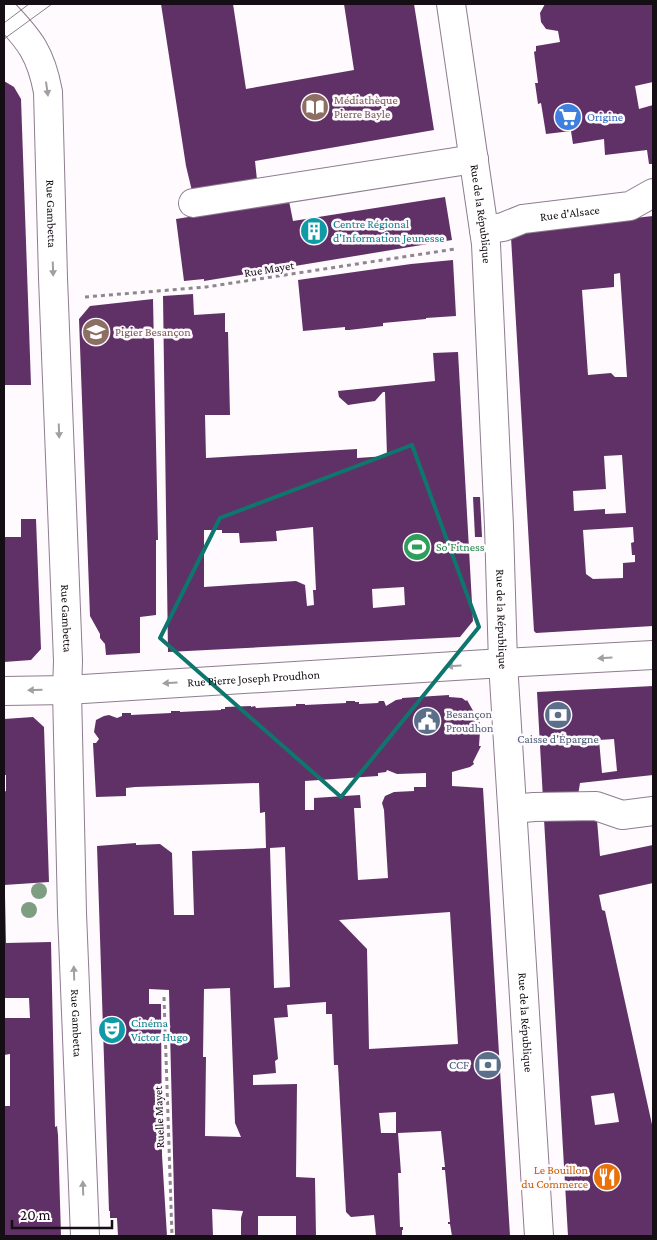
<svg xmlns="http://www.w3.org/2000/svg" width="657" height="1240" font-family="'Crimson Pro',serif">
  <style>
    .building { fill: #603166; fill-rule: evenodd }
    .lines { fill: none; stroke-linecap: round; stroke-linejoin: round }
    .minor-casing { stroke: #8e7d8f; stroke-width: 30 }
    .path { stroke: #8e888e; stroke-width: 3; stroke-dasharray: 4 4; stroke-linecap: butt }
    .minor { stroke: #fff; stroke-width: 28 }
    .tram { stroke: #878287; stroke-width: 1 }
    .tree { fill: #7e9e82 }
    .oneway { fill: #a19fa1 }
    .marked { fill: none; stroke: #0f766e; stroke-width: 4; stroke-linejoin: round }
    .labels { text-anchor: middle; stroke-width: 5; stroke-linejoin: round; paint-order: stroke }
    .education-label { font-size: 12px; fill: #785e54; stroke: #fefafe; text-anchor: start }
    .shop-label { font-size: 12px; fill: #366cbe; stroke: #fefafe; text-anchor: start }
    .street-label { font-size: 12px; fill: #150e15; stroke: #fefafe }
    .culture-label { font-size: 12px; fill: #0d838f; stroke: #fefafe; text-anchor: start }
    .leisure-label { font-size: 12px; fill: #27864d; stroke: #fefafe; text-anchor: start }
    .service-label { font-size: 12px; fill: #4e5e75; stroke: #fefafe; text-anchor: start }
    .food-label { font-size: 12px; fill: #c56008; stroke: #fefafe; text-anchor: end }
  </style>
  <rect width="100%" height="100%" fill="#fefafe"/>
  <!-- building -->
  <g class="building">
    <polygon points="161,4 233,4 246,89 354,70 344,4 414,4 434,130 255,161 257,180 192,191 186,166"/>
    <polygon points="545,4 653,4 653,82 635,86 639,109 653,105 653,164 649,164 647,150 605,155 604,139 573,144 571,131 546,134 541,103 538,104 535,83 538,83 534,52 536,51 536,46 560,42 558,31 546,29 541,22 540,13"/>
    <polygon points="4,81 14,87 21,99 31,385 4,385"/>
    <polygon points="445,197 452,240 204,281 204,279 184,281 176,219 289,201 293,221"/>
    <path d="M653 216V626L536 633 534 631 511 237 517 231ZM620 273 627 377H615L611 373 588 375 582 290 614 287V274ZM622 455 626 513 605 514V509L574 511 573 491 606 489 604 456ZM633 527 634 542 631 543 632 555H635V562L623 563V578L593 579 586 574 583 530Z"/>
    <polygon points="453,260 456,316 426,318 426,319 383,323 383,326 349,330 345,330 345,327 303,331 298,280 411,264"/>
    <path d="M193 294 194 315 225 313V332H228L230 415H205L206 458 357 449V458L387 456 385 392H383L375 401 348 405 339 397 338 391 435 381 433 353 458 352 473 621 460 637 168 652 163 296ZM313 527 316 590H313L314 605 307 606 305 585 296 581 204 587V530H222V533H239L240 543 277 541 276 531ZM404 587 405 605 373 608 372 589Z"/>
    <polygon points="153,299 158,540 156,540 156,615 140,617 140,653 106,655 105,644 100,638 100,634 90,616 79,319 90,306"/>
    <polygon points="473,497 480,497 482,537 475,537"/>
    <polygon points="21,519 36,519 41,649 31,660 4,662 4,537 21,537"/>
    <path d="M653 686V775L580 783 578 795 543 799 537 692ZM614 739 617 771 602 773 599 740Z"/>
    <path d="M449 695V697L462 698 466 701 467 700 480 723 478 724 480 731 479 746H481L473 762 474 764 470 767 452 772V786L483 788 510 1236H452L450 1224H448V1222H450L445 1170H442V1167H445L441 1131 398 1133 401 1173H398L400 1227H403V1230H402V1236H376L374 1215 351 1217 346 1212 338 1065H334L332 1014H326V1002L287 1005 288 1017 274 1018 278 1059 275 1061 276 1073 253 1075V1085L297 1084 296 1177 315 1178 316 1236H296V1216H258V1236H241V1218L243 1211 212 1209 213 1236H175L169 990 149 989V1004H161L162 1155 167 1236H118L117 1218H110V1211H109L97 846 136 843V845L160 844 172 853 174 915H194L192 851 266 848 265 812 260 813 259 783 135 787 126 788V796L96 797 93 743H96L99 739 94 732 96 720 104 716 109 715 117 718 122 716V713H131V715L171 713V711H180V712L221 710V709H225V707L251 706V707L255 706 256 708 296 706V704H305V705L346 703V701H355V702H359V704L378 703 379 701H384L386 706 396 700 402 699V698ZM387 770 397 774 426 773V787H414V791L394 792 385 796 382 803 384 810 388 878 358 880 354 808H361L360 795 314 798V810H305V781L378 776V773L386 772ZM285 847 290 987 274 988 270 848ZM450 912 458 1044 369 1049 367 949 339 920ZM230 988 235 1123 241 1137 205 1136 206 1057H203L204 989ZM396 1112V1133H381L379 1113Z"/>
    <polygon points="33,717 44,727 49,882 4,885 4,792 6,791 6,775 4,775 4,719"/>
    <path d="M544 819 597 820 600 856 653 845V883L599 895 602 910 605 911 653 1129V1236H568ZM614 1093 619 1122 595 1125 591 1096Z"/>
    <polygon points="4,896 5,896 6,943 51,942 55,1127 57,1126 58,1135 61,1236 4,1236 4,1106 10,1106 10,1054 4,1055 4,1018 30,1018 29,998 4,998"/>
  </g>
  <g class="lines">
    <!-- minor casing -->
    <g class="minor-casing">
      <g id="minor">
        <path id="s1" d="M451 4 486 244 499 526 503 663 539 1236"/>
        <path id="s2" d="M4 13C30 40 41 54 48 92L53 278 68 661 67 690 72 913 85 1236"/>
        <polyline points="193,203 474,159"/>
        <path id="s3" d="M484 230 503 227 523 219 630 206 653 193"/>
        <path id="s4" d="M4 691 67 690 503 663 653 655"/>
        <polyline points="513,809 534,807 596,806 622,815 653,811"/>
      </g>
    </g>
    <!-- path -->
    <g class="path">
      <polyline points="85,297 206,287 455,249"/>
      <polyline points="164,997 172,1236"/>
    </g>
    <!-- minor -->
    <use href="#minor" class="minor"/>
    <!-- tram -->
    <g class="tram">
      <polyline points="4,23 29,4"/>
      <polyline points="4,39 52,4"/>
    </g>
  </g>
  <!-- trees -->
  <g class="tree">
    <circle cx="39" cy="891" r="8"/>
    <circle cx="29" cy="910" r="8"/>
  </g>
  <!-- one-way arrows -->
  <defs><path id="oneway-solid" d="M-6-.8H1V-3.2L6.5 0L1 3.2V.8H-6Z" transform="scale(1.25)"/></defs>
  <g class="oneway">
    <use href="#oneway-solid" transform="translate(47 89) rotate(82)"/>
    <use href="#oneway-solid" transform="translate(53 269) rotate(88)"/>
    <use href="#oneway-solid" transform="translate(59 431) rotate(88)"/>
    <use href="#oneway-solid" transform="translate(605 658) rotate(177)"/>
    <use href="#oneway-solid" transform="translate(454 666) rotate(177)"/>
    <use href="#oneway-solid" transform="translate(170 683) rotate(176)"/>
    <use href="#oneway-solid" transform="translate(35 690) rotate(178)"/>
    <use href="#oneway-solid" transform="translate(74 973) rotate(-92)"/>
    <use href="#oneway-solid" transform="translate(83 1188) rotate(-92)"/>
  </g>
  <!-- marked area -->
  <path class="marked" d="M412 445 479 627 341 797 160 638 220 518Z"/>
  <!-- icons -->
  <defs>
    <g id="library-disc" transform="scale(1.4375)"><circle r="9.5" fill="#8d6e63" stroke="#fefafe"/><path d="M-6-4Q-3-5.5-.7-3.5V5Q-3 3-6 4ZM6-4Q3-5.5 .7-3.5V5Q3 3 6 4Z" fill="#fff"/></g>
    <g id="supermarket-disc" transform="scale(1.4375)"><circle r="9.5" fill="#3f7fe0" stroke="#fefafe"/><path d="M-6-5.5h2.5l.6 2H6L4.5 2H-2.5L-4.4-4H-6ZM-1.5 3.2a1.3 1.3 0 1 0 .1 0ZM3 3.2a1.3 1.3 0 1 0 .1 0Z" fill="#fff"/></g>
    <g id="building-disc" transform="scale(1.4375)"><circle r="9.5" fill="#0f9aa8" stroke="#fefafe"/><path d="M-4-6H4V6H1V3H-1V6H-4ZM-2.5-4.3h1.7v1.8h-1.7ZM.8-4.3h1.7v1.8H.8ZM-2.5-1h1.7V.8h-1.7ZM.8-1h1.7V.8H.8Z" fill="#fff"/></g>
    <g id="university-disc" transform="scale(1.4375)"><circle r="9.5" fill="#8d6e63" stroke="#fefafe"/><path d="M0-5L7-2L0 1L-7-2ZM-4 1L0 2.5L4 1V4Q0 6-4 4Z" fill="#fff"/></g>
    <g id="stadium-disc" transform="scale(1.4375)"><circle r="9.5" fill="#2e9e5b" stroke="#fefafe"/><path d="M0-5a6.5 5 0 1 0 0 10a6.5 5 0 1 0 0-10ZM-3.5-1.8h7v3.6h-7Z" fill="#fff"/></g>
    <g id="bank-disc" transform="scale(1.4375)"><circle r="9.5" fill="#5c6f8a" stroke="#fefafe"/><path d="M-6-4H6V4H-6ZM0-2.3a2.3 2.3 0 1 0 0 4.6a2.3 2.3 0 1 0 0-4.6Z" fill="#fff"/></g>
    <g id="civic-disc" transform="scale(1.4375)"><circle r="9.5" fill="#5c6f8a" stroke="#fefafe"/><path d="M-.6-6.5H3V-4.5H.6V-3L4-1V1h2V6H-6V1h2V-1L-.6-3ZM-1.2 2.5V6h2.4V2.5Z" fill="#fff"/></g>
    <g id="theatre-disc" transform="scale(1.4375)"><circle r="9.5" fill="#0f9aa8" stroke="#fefafe"/><path d="M-5-5.5Q0-4 5-5.5V0Q5 5 0 6Q-5 5-5 0ZM-3.3-2.5H-1v1.5H-3.3ZM1-2.5H3.3v1.5H1ZM-2.8 1Q0 5.5 2.8 1Z" fill="#fff"/></g>
    <g id="restaurant-disc" transform="scale(1.4375)"><circle r="9.5" fill="#e8710a" stroke="#fefafe"/><path d="M-5-6h1v4h1v-4h1v4h1v-4h1v5L-1.5 .5V6h-2V.5L-5-1ZM5-6V6H3V1.5H1.5Q1.5-4 5-6Z" fill="#fff"/></g>
  </defs>
  <g fill-rule="evenodd">
    <use href="#library-disc" x="315" y="107"/>
    <use href="#supermarket-disc" x="568" y="117"/>
    <use href="#building-disc" x="314" y="231"/>
    <use href="#university-disc" x="96" y="332"/>
    <use href="#stadium-disc" x="417" y="547"/>
    <use href="#bank-disc" x="558" y="715"/>
    <use href="#civic-disc" x="427" y="721"/>
    <use href="#theatre-disc" x="112" y="1030"/>
    <use href="#bank-disc" x="488" y="1065"/>
    <use href="#restaurant-disc" x="607" y="1177"/>
  </g>
  <g class="labels">
    <!-- education labels -->
    <g class="education-label">
      <text x="334" y="104">Médiathèque<tspan x="334" dy="14">Pierre Bayle</tspan></text>
      <text x="115" y="336">Pigier Besançon</text>
    </g>
    <!-- shop labels -->
    <g class="shop-label">
      <text x="587" y="121">Origine</text>
    </g>
    <!-- street labels -->
    <g class="street-label">
      <text dy="4" stroke="none"><textPath href="#s2" startOffset="214">Rue Gambetta</textPath></text>
      <text dy="4" stroke="none"><textPath href="#s3" startOffset="88">Rue d'Alsace</textPath></text>
      <text dy="4" stroke="none"><textPath href="#s1" startOffset="212">Rue de la République</textPath></text>
      <text transform="translate(269 269) rotate(-9)" y="4">Rue Mayet</text>
      <text dy="4" stroke="none"><textPath href="#s2" startOffset="619">Rue Gambetta</textPath></text>
      <text dy="4" stroke="none"><textPath href="#s1" startOffset="618">Rue de la République</textPath></text>
      <text dy="4" stroke="none"><textPath href="#s4" startOffset="250">Rue Pierre Joseph Proudhon</textPath></text>
      <text dy="4" stroke="none"><textPath href="#s2" startOffset="1024">Rue Gambetta</textPath></text>
      <text dy="4" stroke="none"><textPath href="#s1" startOffset="1022">Rue de la République</textPath></text>
      <text transform="translate(159 1117) rotate(-92)" y="4">Ruelle Mayet</text>
    </g>
    <!-- culture labels -->
    <g class="culture-label">
      <text x="333" y="228">Centre Régional<tspan x="333" dy="14">d'Information Jeunesse</tspan></text>
      <text x="131" y="1027">Cinéma<tspan x="131" dy="14">Victor Hugo</tspan></text>
    </g>
    <!-- leisure labels -->
    <g class="leisure-label">
      <text x="436" y="551">So'Fitness</text>
    </g>
    <!-- service labels -->
    <g class="service-label">
      <text x="446" y="718">Besançon<tspan x="446" dy="14">Proudhon</tspan></text>
      <text x="558" y="743" text-anchor="middle">Caisse d'Épargne</text>
      <text x="469" y="1069" text-anchor="end">CCF</text>
    </g>
    <!-- food labels -->
    <g class="food-label">
      <text x="588" y="1174">Le Bouillon<tspan x="588" dy="14">du Commerce</tspan></text>
    </g>
  </g>
  <!-- border -->
  <rect width="657" height="1240" fill="none" stroke="#150e15" stroke-width="10"/>
  <!-- scale -->
  <path d="M12 1220v8h100v-8" fill="none" stroke="#150e15" stroke-width="2.5"/>
  <text x="20" y="1220" font-size="15" fill="#150e15" stroke="#fefafe" stroke-width="4" paint-order="stroke">20 m</text>
</svg>
